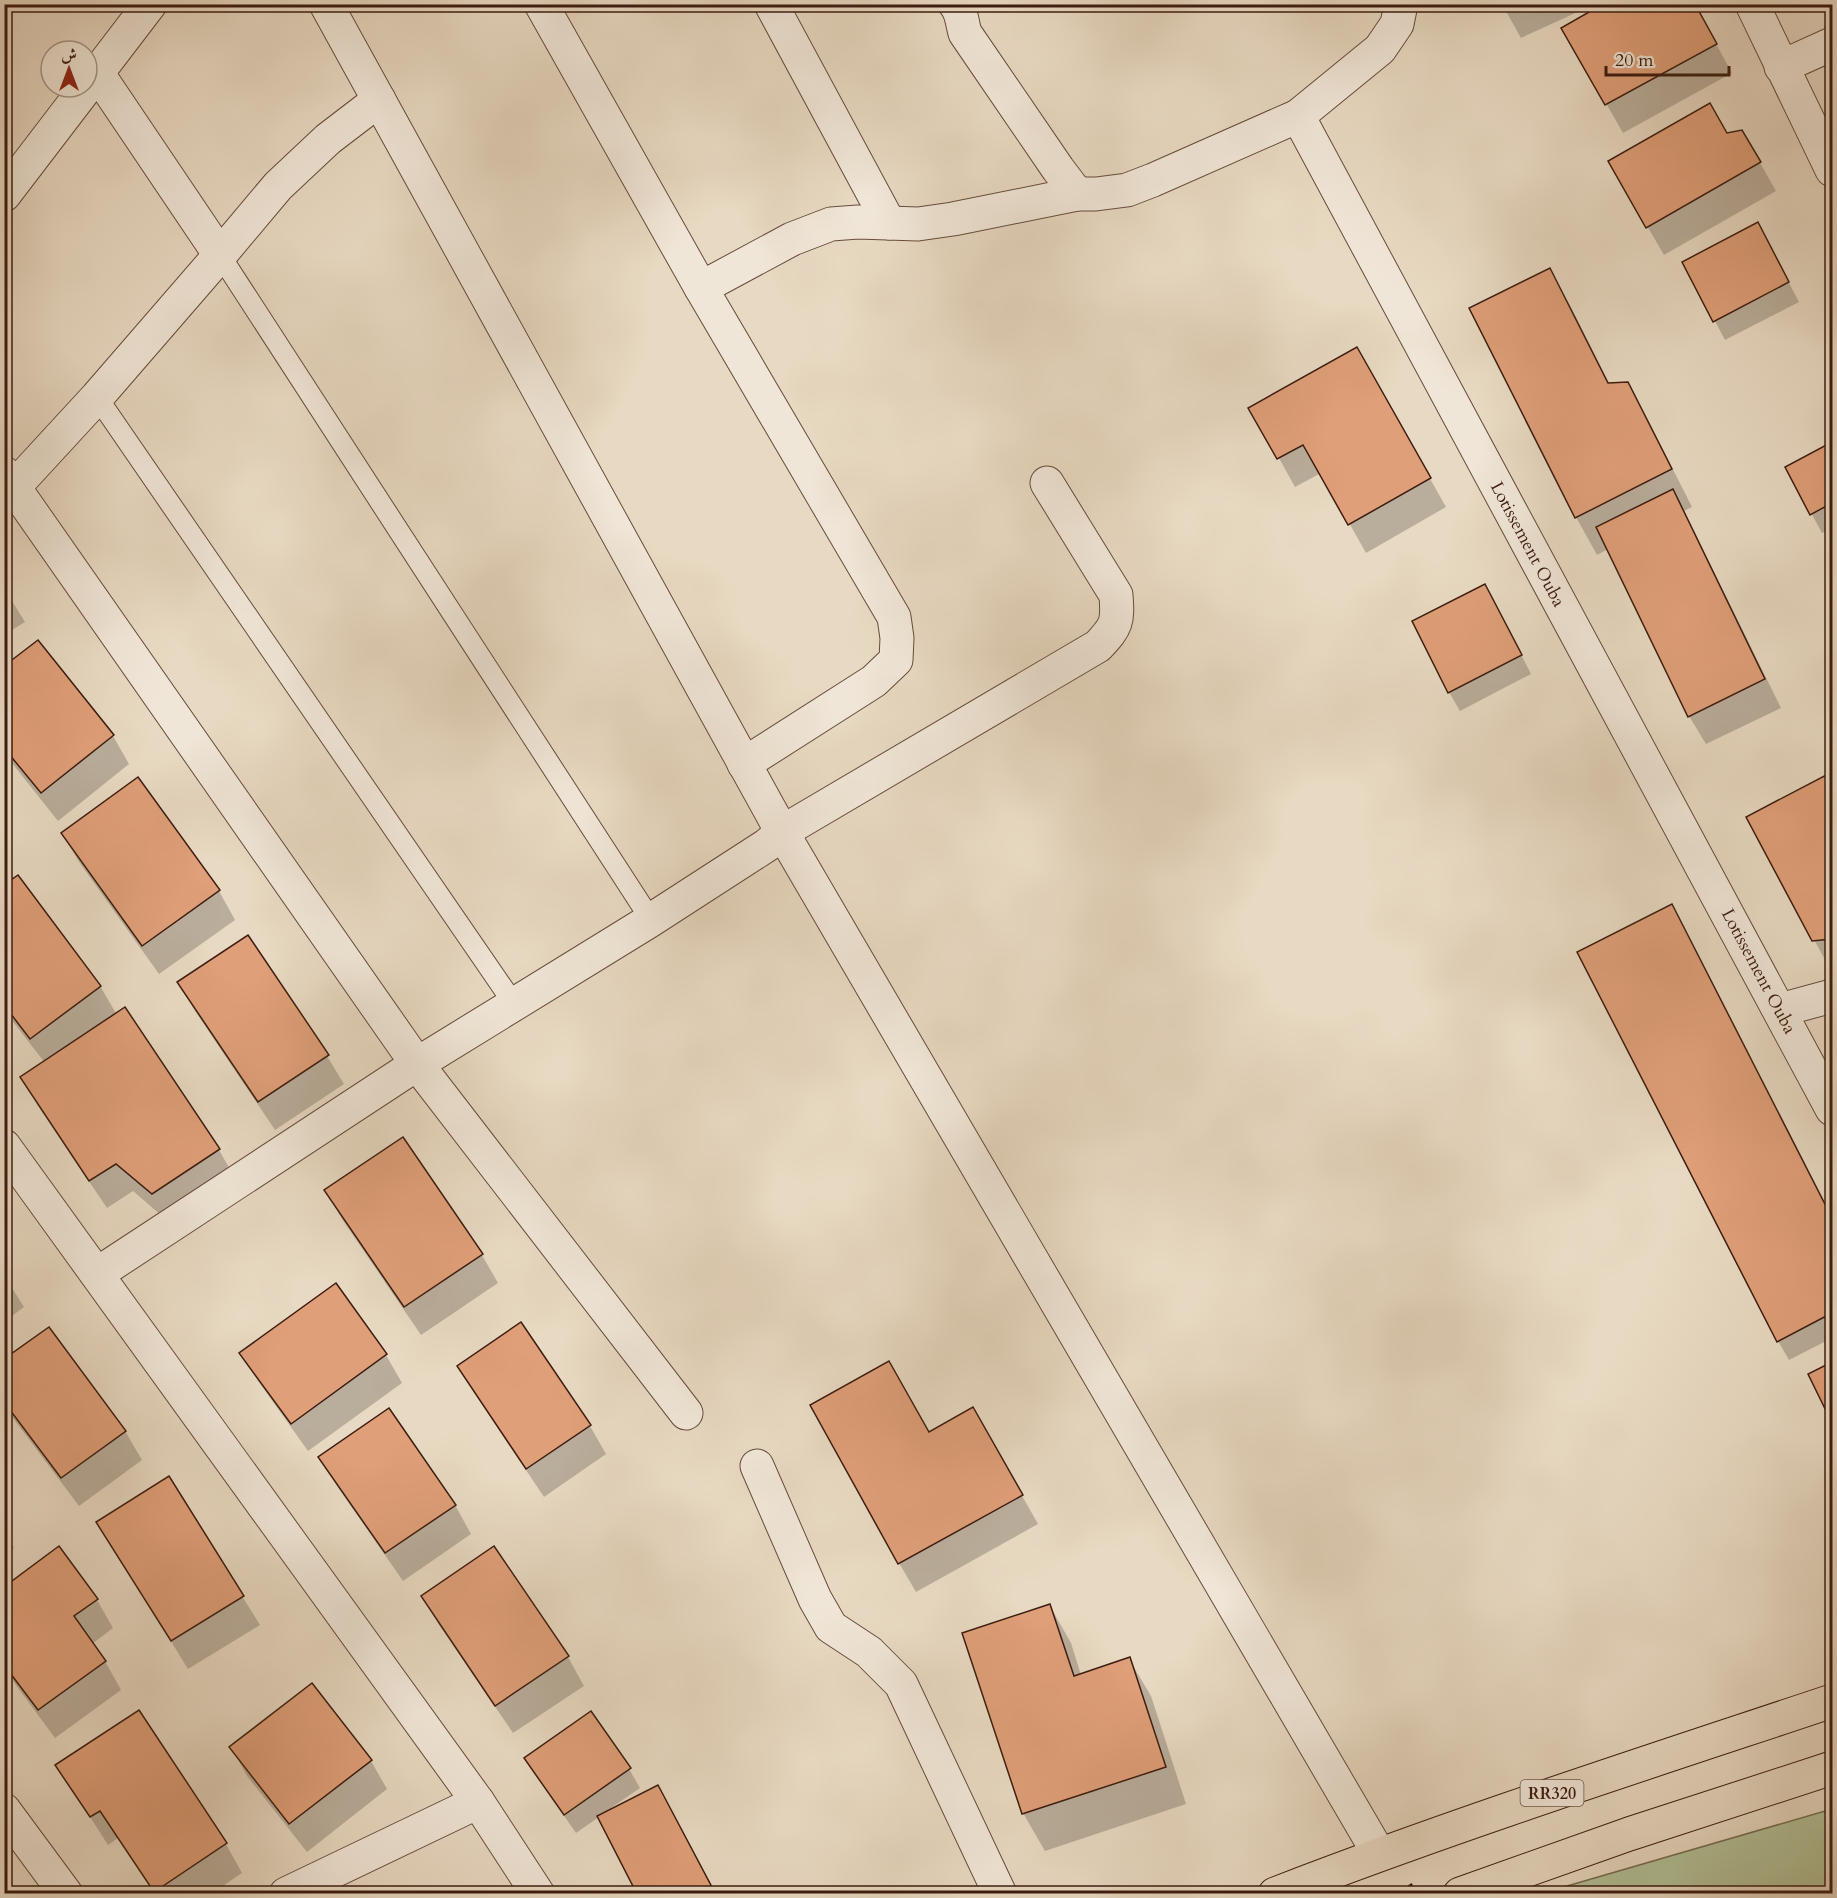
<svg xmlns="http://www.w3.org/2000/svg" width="1837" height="1898" font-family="Cardo,Amiri,serif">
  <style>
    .green { fill: #b2c097; stroke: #776e54; stroke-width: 1.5 }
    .shadow { fill: #0003 }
    .building { fill: #df9f78; stroke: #3c1c10; stroke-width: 1.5 }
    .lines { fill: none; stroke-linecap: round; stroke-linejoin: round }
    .lane-casing { stroke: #674b3c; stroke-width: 22 }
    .street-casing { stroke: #674b3c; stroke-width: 35 }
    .primary-casing { stroke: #3c1c10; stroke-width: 35 }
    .path { stroke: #3c1c10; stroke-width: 4; stroke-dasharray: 4.5 3; stroke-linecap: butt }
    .lane { stroke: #f0e6d7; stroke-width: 20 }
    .street { stroke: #f0e6d7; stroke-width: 33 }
    .primary { stroke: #e8d9c2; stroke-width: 33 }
    .labels { text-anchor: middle; stroke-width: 4.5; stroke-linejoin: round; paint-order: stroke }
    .shield { fill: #f0e6d7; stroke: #72594c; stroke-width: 1.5 }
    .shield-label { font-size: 16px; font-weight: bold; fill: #3c1c10 }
    .street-label { font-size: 18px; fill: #3c1c10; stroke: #f0e6d7 }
  </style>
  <rect width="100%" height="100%" fill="#e8d9c2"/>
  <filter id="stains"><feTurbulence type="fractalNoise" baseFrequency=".00333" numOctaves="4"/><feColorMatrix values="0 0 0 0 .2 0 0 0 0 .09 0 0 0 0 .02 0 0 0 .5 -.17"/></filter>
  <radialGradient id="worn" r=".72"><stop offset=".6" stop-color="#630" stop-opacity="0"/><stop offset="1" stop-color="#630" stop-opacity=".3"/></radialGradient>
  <!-- green -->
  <polygon class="green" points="1832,1809 1832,1893 1543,1893"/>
  <!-- shadow -->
  <g class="shadow">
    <polygon points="1502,4 1595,4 1521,38"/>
    <polygon points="1694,4 1732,73 1623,133 1563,28"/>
    <polygon points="1742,131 1776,191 1664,255 1610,162"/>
    <polygon points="1768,243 1799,302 1725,340 1684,263"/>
    <polygon points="1549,270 1571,307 1610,385 1627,384 1649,422 1692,507 1684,511 1781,708 1706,744 1689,716 1608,549 1597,555 1576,517"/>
    <polygon points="1357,349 1446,507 1366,553 1321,473 1295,487 1251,408"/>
    <polygon points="1832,444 1832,528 1822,533 1787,468"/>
    <polygon points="4,588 25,622 4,635"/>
    <polygon points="1496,605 1531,674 1460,711 1449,692"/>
    <polygon points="4,668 113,736 129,764 58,821 4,753"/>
    <polygon points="1832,773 1832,969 1830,969 1748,818"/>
    <polygon points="138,780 219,891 235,920 159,974 79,862 62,833"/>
    <polygon points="4,887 100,986 117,1015 125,1010 219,1150 235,1178 169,1222 133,1191 107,1208 38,1106 22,1078 45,1063 4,1010"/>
    <polygon points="1682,925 1832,1218 1832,1338 1789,1360 1778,1341"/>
    <polygon points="179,983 327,1056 344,1084 275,1130 195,1011"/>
    <polygon points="326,1191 482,1255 498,1283 421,1335 342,1219"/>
    <polygon points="4,1275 24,1307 4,1322 4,1283 6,1282"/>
    <polygon points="520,1324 590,1426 606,1454 544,1497 475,1394 458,1366"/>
    <polygon points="241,1353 386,1355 402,1383 308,1451 258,1381"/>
    <polygon points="4,1361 125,1431 142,1460 79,1506 4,1406"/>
    <polygon points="1832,1364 1832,1419 1810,1374"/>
    <polygon points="973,1409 1038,1524 916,1592 899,1563 929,1434"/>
    <polygon points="320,1457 455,1505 471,1534 403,1581 337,1486"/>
    <polygon points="169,1479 260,1625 188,1669 115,1551"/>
    <polygon points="4,1530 14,1548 4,1555"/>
    <polygon points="494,1548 568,1657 584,1686 513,1733 439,1625 423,1596"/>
    <polygon points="4,1588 97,1600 113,1628 92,1644 105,1661 121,1690 55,1738 4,1669"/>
    <polygon points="1050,1606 1071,1643 1081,1675 1129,1659 1151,1696 1186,1804 1045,1851 1023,1813"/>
    <polygon points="139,1712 226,1844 242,1873 211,1894 155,1894 118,1838 108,1845 57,1765"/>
    <polygon points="231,1747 371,1761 387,1789 307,1852 247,1776"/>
    <polygon points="526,1758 629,1769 640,1788 611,1808 612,1810 658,1787 715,1894 639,1894 599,1817 576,1833 537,1777"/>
  </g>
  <!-- building -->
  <g class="building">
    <polygon points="1603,4 1695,4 1717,44 1605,105 1561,28"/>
    <polygon points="1710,103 1727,133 1742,130 1761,162 1646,228 1608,161"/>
    <polygon points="1758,222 1789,282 1713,322 1682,262"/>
    <polygon points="1550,268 1608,383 1628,382 1672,469 1575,518 1469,308"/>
    <polygon points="1357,347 1431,478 1348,525 1303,445 1277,459 1248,408"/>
    <polygon points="1832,442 1832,503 1810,515 1785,467"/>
    <polygon points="1673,489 1765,679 1688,717 1596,527"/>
    <polygon points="1485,584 1522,655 1448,693 1412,621"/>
    <polygon points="38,640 114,735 41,793 4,748 4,666"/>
    <polygon points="1832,772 1832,939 1812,941 1746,817"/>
    <polygon points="138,777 220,890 142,946 61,833"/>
    <polygon points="18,875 101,986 30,1039 4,1005 4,885"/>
    <polygon points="1672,904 1832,1218 1832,1313 1777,1342 1577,952"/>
    <polygon points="248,935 329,1055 258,1102 177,982"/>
    <polygon points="125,1007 220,1149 152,1194 116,1164 89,1181 20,1077"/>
    <polygon points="403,1137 483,1254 404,1307 324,1190"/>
    <polygon points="336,1283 387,1354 291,1424 239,1353"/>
    <polygon points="521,1322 591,1425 526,1469 457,1366"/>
    <polygon points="49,1327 126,1431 61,1478 4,1402 4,1359"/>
    <polygon points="889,1361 929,1432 973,1407 1023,1495 898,1564 810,1405"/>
    <polygon points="1832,1362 1832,1423 1808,1374"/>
    <polygon points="389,1408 456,1505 385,1553 318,1457"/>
    <polygon points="169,1476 244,1596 171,1641 96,1522"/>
    <polygon points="59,1546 98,1599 74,1616 106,1661 38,1710 4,1665 4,1587"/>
    <polygon points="494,1546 569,1656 495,1706 421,1596"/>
    <polygon points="1050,1604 1074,1676 1130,1657 1166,1767 1022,1814 962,1633"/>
    <polygon points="312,1683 372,1760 289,1824 229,1747"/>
    <polygon points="139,1710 227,1843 154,1892 100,1811 90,1817 55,1765"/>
    <polygon points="591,1711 631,1768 564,1815 524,1758"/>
    <polygon points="658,1785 714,1891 708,1894 637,1894 597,1816"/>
  </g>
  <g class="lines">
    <!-- lane casing -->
    <g class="lane-casing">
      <g id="lane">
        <polyline points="220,255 651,920"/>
        <polyline points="97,397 514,1004"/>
      </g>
    </g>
    <!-- street casing -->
    <g class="street-casing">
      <g id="street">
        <polyline points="326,4 782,832 1379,1854"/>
        <polyline points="541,4 701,288 894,617 897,638 896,660 874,681 744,764"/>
        <polyline points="771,4 889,223"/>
        <path d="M955 4C962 12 962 23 965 33L1058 169 1077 194"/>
        <polyline points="1401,4 1397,24 1380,49 1298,116 1832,1109"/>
        <polyline points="1752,4 1832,170"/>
        <polyline points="1781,67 1832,44"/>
        <polyline points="98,74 220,255"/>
        <polyline points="4,195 150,4"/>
        <polyline points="701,288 792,239 831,224 858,222 918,224 953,219 1077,194 1096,194 1127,190 1153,180 1298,116"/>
        <polyline points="4,473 417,1064 686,1413"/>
        <polyline points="15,486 97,397 220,255 278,186 328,139 379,100"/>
        <polyline points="1780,1010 1832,996"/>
        <polyline points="4,1146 478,1802 538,1894"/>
        <path d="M97 1274 417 1064 651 920 767 845 782 832 1098 646C1117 626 1118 622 1116 595L1047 483"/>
        <polyline points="757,1466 815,1599 831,1627 869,1652 901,1684 1000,1894"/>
        <polyline points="4,1810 66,1894"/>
        <polyline points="286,1894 478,1802"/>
      </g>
    </g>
    <!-- primary casing -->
    <g class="primary-casing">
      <g id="primary">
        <path d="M1275 1894C1459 1823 1646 1763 1832 1701"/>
        <polyline points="1460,1894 1629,1834 1832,1768"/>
      </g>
    </g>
    <!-- path -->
    <polyline class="path" points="1410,1884 1415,1894"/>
    <!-- lane -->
    <use href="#lane" class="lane"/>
    <!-- street -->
    <use href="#street" class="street"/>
    <!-- primary -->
    <use href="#primary" class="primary"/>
  </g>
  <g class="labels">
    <!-- shield labels -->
    <rect class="shield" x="1520.5" y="1780" width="63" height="26" rx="4.5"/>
    <g class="shield-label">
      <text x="1552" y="1799">RR320</text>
    </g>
    <!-- street labels -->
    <g class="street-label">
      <text transform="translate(1528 544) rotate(62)" y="6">Lotissement Ouba</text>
      <text transform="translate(1759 971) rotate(62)" y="6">Lotissement Ouba</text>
    </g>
  </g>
  <!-- margin -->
  <rect width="1837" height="1898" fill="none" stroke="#e8d9c2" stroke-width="24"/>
  <rect x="6" y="6" width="1825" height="1886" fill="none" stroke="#3c1c10" stroke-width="3"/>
  <rect x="12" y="12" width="1813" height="1874" fill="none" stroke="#3c1c10" stroke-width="1.5"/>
  <!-- north arrow -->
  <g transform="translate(69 69)"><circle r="28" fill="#f0e6d7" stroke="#a89587" stroke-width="1.5"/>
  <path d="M0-4.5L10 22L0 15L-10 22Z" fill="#8f2418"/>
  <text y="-9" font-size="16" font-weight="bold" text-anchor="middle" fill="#3c1c10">ش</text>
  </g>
  <!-- scale -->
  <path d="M1606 66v9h123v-9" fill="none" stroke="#3c1c10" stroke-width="3"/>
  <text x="1615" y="66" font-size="18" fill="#3c1c10" stroke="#f0e6d7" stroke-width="4.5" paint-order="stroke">20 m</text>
  <rect width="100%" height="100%" filter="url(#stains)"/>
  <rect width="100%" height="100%" fill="url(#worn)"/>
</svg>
